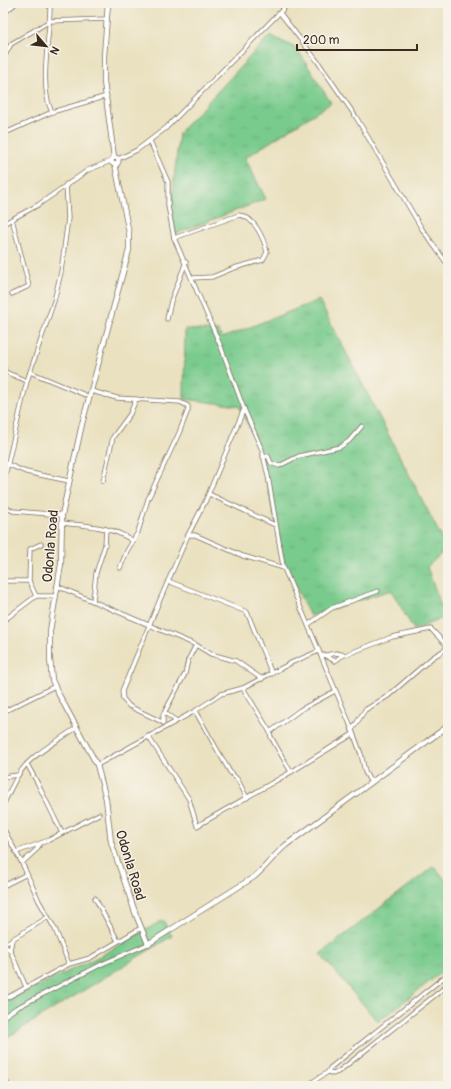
<svg xmlns="http://www.w3.org/2000/svg" width="451" height="1089" font-family="Pangolin,sans-serif">
  <style>
    .grass { fill: url(#grass-tufts); stroke: #5a7a56 }
    .lines { fill: none; stroke-linecap: round; stroke-linejoin: round }
    .minor-casing { stroke: #786a57; stroke-width: 5 }
    .tertiary-casing { stroke: #786a57; stroke-width: 6 }
    .minor { stroke: #fff; stroke-width: 3.5 }
    .tertiary { stroke: #fff; stroke-width: 4.5 }
    .labels { text-anchor: middle; stroke-width: 3; stroke-linejoin: round; paint-order: stroke }
    .street-label { font-size: 14px; fill: #3b2a1e; stroke: #f7f3e8 }
  </style>
  <defs>
    <pattern id="grass-tufts" width="24" height="20" patternUnits="userSpaceOnUse"><rect width="24" height="20" fill="#79cb8d"/><path d="M3 7l-1-3M5 7V3M7 7l1-3M15 17l-1-3M17 17v-4M19 17l1-3" fill="none" stroke="#6aae79"/></pattern>
  </defs>
  <rect width="100%" height="100%" fill="#f7f3e8"/>
  <filter id="ink" filterUnits="userSpaceOnUse"><feTurbulence type="fractalNoise" baseFrequency=".025" numOctaves="2"/><feDisplacementMap in="SourceGraphic" scale="8" xChannelSelector="R" yChannelSelector="G"/><feConvolveMatrix kernelMatrix="1 2 1 2 8 2 1 2 1" color-interpolation-filters="sRGB"/></filter>
  <filter id="wash" filterUnits="userSpaceOnUse"><feTurbulence type="fractalNoise" baseFrequency=".012" numOctaves="4" result="noise"/><feDisplacementMap in="SourceGraphic" scale="16" xChannelSelector="R" yChannelSelector="G"/><feGaussianBlur stdDeviation="0.9" result="paint"/><feColorMatrix in="noise" values="0 0 0 0 0 0 0 0 0 0 0 0 0 0 0 0 0 1.4 0 .05"/><feComposite in="paint" operator="in"/></filter>
  <g filter="url(#wash)">
    <rect width="100%" height="100%" fill="#eae1c0"/>
    <!-- grass -->
    <g class="grass">
      <polygon points="270,35 297,49 331,103 245,158 266,199 175,234 171,208 179,133"/>
      <polygon points="319,300 447,548 427,567 445,617 414,630 391,590 310,616 285,565 259,448 239,406 184,399 185,329 218,331 222,338"/>
      <polygon points="434,866 448,883 448,967 378,1022 320,954"/>
      <polygon points="163,920 172,936 3,1040 3,1003 104,954"/>
    </g>
  </g>
  <g filter="url(#ink)">
    <g class="lines">
      <!-- minor casing -->
      <g class="minor-casing">
        <g id="minor">
          <path d="M50 3C51 33 38 86 52 112"/>
          <polyline points="280,13 318,62 356,117 422,229 448,265"/>
          <polyline points="3,14 16,3"/>
          <polyline points="3,59 11,44 50,21 107,19"/>
          <polyline points="3,134 52,112 107,96"/>
          <polyline points="150,141 168,182 168,206 174,238 221,347 244,409 262,450 268,476 283,566 349,722 361,754 365,772 371,783"/>
          <polyline points="118,159 137,150 166,128 289,3"/>
          <polyline points="12,219 29,286 12,294"/>
          <polyline points="3,224 38,205 88,170 111,161"/>
          <path d="M174 238 239 215C254 216 264 239 267 252L263 260 234 268 212 277 193 278"/>
          <polyline points="167,319 171,301 186,262"/>
          <polyline points="3,364 5,372"/>
          <polyline points="3,371 27,381"/>
          <polyline points="30,372 90,397"/>
          <polyline points="91,391 117,398 180,402 188,406 188,410 179,433 148,499 138,532 127,551 120,568"/>
          <polyline points="263,457 268,456 271,463 279,466 299,456 340,447 349,441 362,426"/>
          <polyline points="7,464 26,472 69,481"/>
          <polyline points="103,481 113,437 130,414 136,399"/>
          <polyline points="3,484 27,381 54,301 61,272 68,218 66,184"/>
          <polyline points="209,494 275,525"/>
          <polyline points="3,506 13,511 62,515"/>
          <path d="M62 523C87 526 112 526 133 541"/>
          <polyline points="188,535 195,535 243,556 284,568"/>
          <polyline points="3,581 29,581 36,596"/>
          <polyline points="29,581 30,549 41,544"/>
          <polyline points="168,581 247,612 272,674"/>
          <polyline points="57,586 196,645 211,654 236,661 262,679"/>
          <polyline points="93,601 96,573 105,545 106,529"/>
          <polyline points="3,621 36,596 55,596"/>
          <polyline points="309,624 332,608 378,591"/>
          <polyline points="324,655 335,661 343,655"/>
          <polyline points="321,656 336,653 345,655 392,637 431,629 448,647"/>
          <polyline points="243,688 270,732"/>
          <polyline points="195,711 230,772 238,780 247,798"/>
          <polyline points="3,712 55,686"/>
          <polyline points="165,713 175,720"/>
          <polyline points="162,722 129,706 123,699 122,691 156,609 188,535 205,502 244,409"/>
          <polyline points="163,723 163,715 185,674 188,660 196,645"/>
          <polyline points="352,730 365,710 388,696 433,657 448,648"/>
          <polyline points="148,736 189,799 197,826 291,772 353,734"/>
          <polyline points="27,764 38,784 62,833"/>
          <polyline points="97,765 195,711 221,694 243,688 293,662 319,651"/>
          <polyline points="291,772 271,737 270,732 300,710 335,691"/>
          <polyline points="3,777 18,775"/>
          <path d="M3 805C11 789 18 770 33 758 46 747 62 738 76 728"/>
          <polyline points="3,828 22,863 39,901 55,929 69,964"/>
          <polyline points="16,852 49,840 99,814"/>
          <polyline points="22,863 36,850 40,844"/>
          <polyline points="3,886 27,874"/>
          <polyline points="95,898 118,941"/>
          <polyline points="12,940 10,950 3,945 48,917"/>
          <polyline points="10,950 26,987"/>
          <polyline points="3,1000 69,964 90,958 141,928"/>
          <polyline points="3,1017 16,1008 102,964 148,944"/>
          <polyline points="328,1072 333,1074 338,1072 448,985"/>
          <polyline points="3,1076 9,1086"/>
          <polyline points="306,1086 328,1072 330,1068 448,974"/>
        </g>
      </g>
      <!-- tertiary casing -->
      <g class="tertiary-casing">
        <g id="tertiary">
          <polyline points="108,3 104,56 104,82 114,157"/>
          <circle cx="115" cy="161" r="3.5"/>
          <path d="M115 164 129 233V250L82 424 62 515 61 564 50 631V659L52 680 58 693 97 765 106 799 111 842 136 915 148 944 254 877C266 867 274 855 286 845L448 726"/>
        </g>
      </g>
      <!-- minor -->
      <use href="#minor" class="minor"/>
      <!-- tertiary -->
      <use href="#tertiary" class="tertiary"/>
    </g>
  </g>
  <g class="labels">
    <!-- street labels -->
    <g class="street-label">
      <text transform="translate(50 546) rotate(-85)" y="5">Odonla Road</text>
      <text transform="translate(131 865) rotate(73)" y="5">Odonla Road</text>
    </g>
  </g>
  <!-- margin -->
  <rect width="451" height="1089" fill="none" stroke="#f7f3e8" stroke-width="16"/>
  <!-- north arrow -->
  <g transform="translate(46 46) rotate(118)" stroke="#f7f3e8" stroke-width="3" paint-order="stroke">
  <path d="M0-3L7 15L0 10L-7 15Z" fill="#3b2a1e"/>
  <text y="-6" font-size="11" font-weight="bold" text-anchor="middle" fill="#3b2a1e">N</text>
  </g>
  <!-- scale -->
  <path d="M297 44v6h120v-6" fill="none" stroke="#3b2a1e" stroke-width="2"/>
  <text x="303" y="44" font-size="12" fill="#3b2a1e" stroke="#f7f3e8" stroke-width="3" paint-order="stroke">200 m</text>
</svg>
